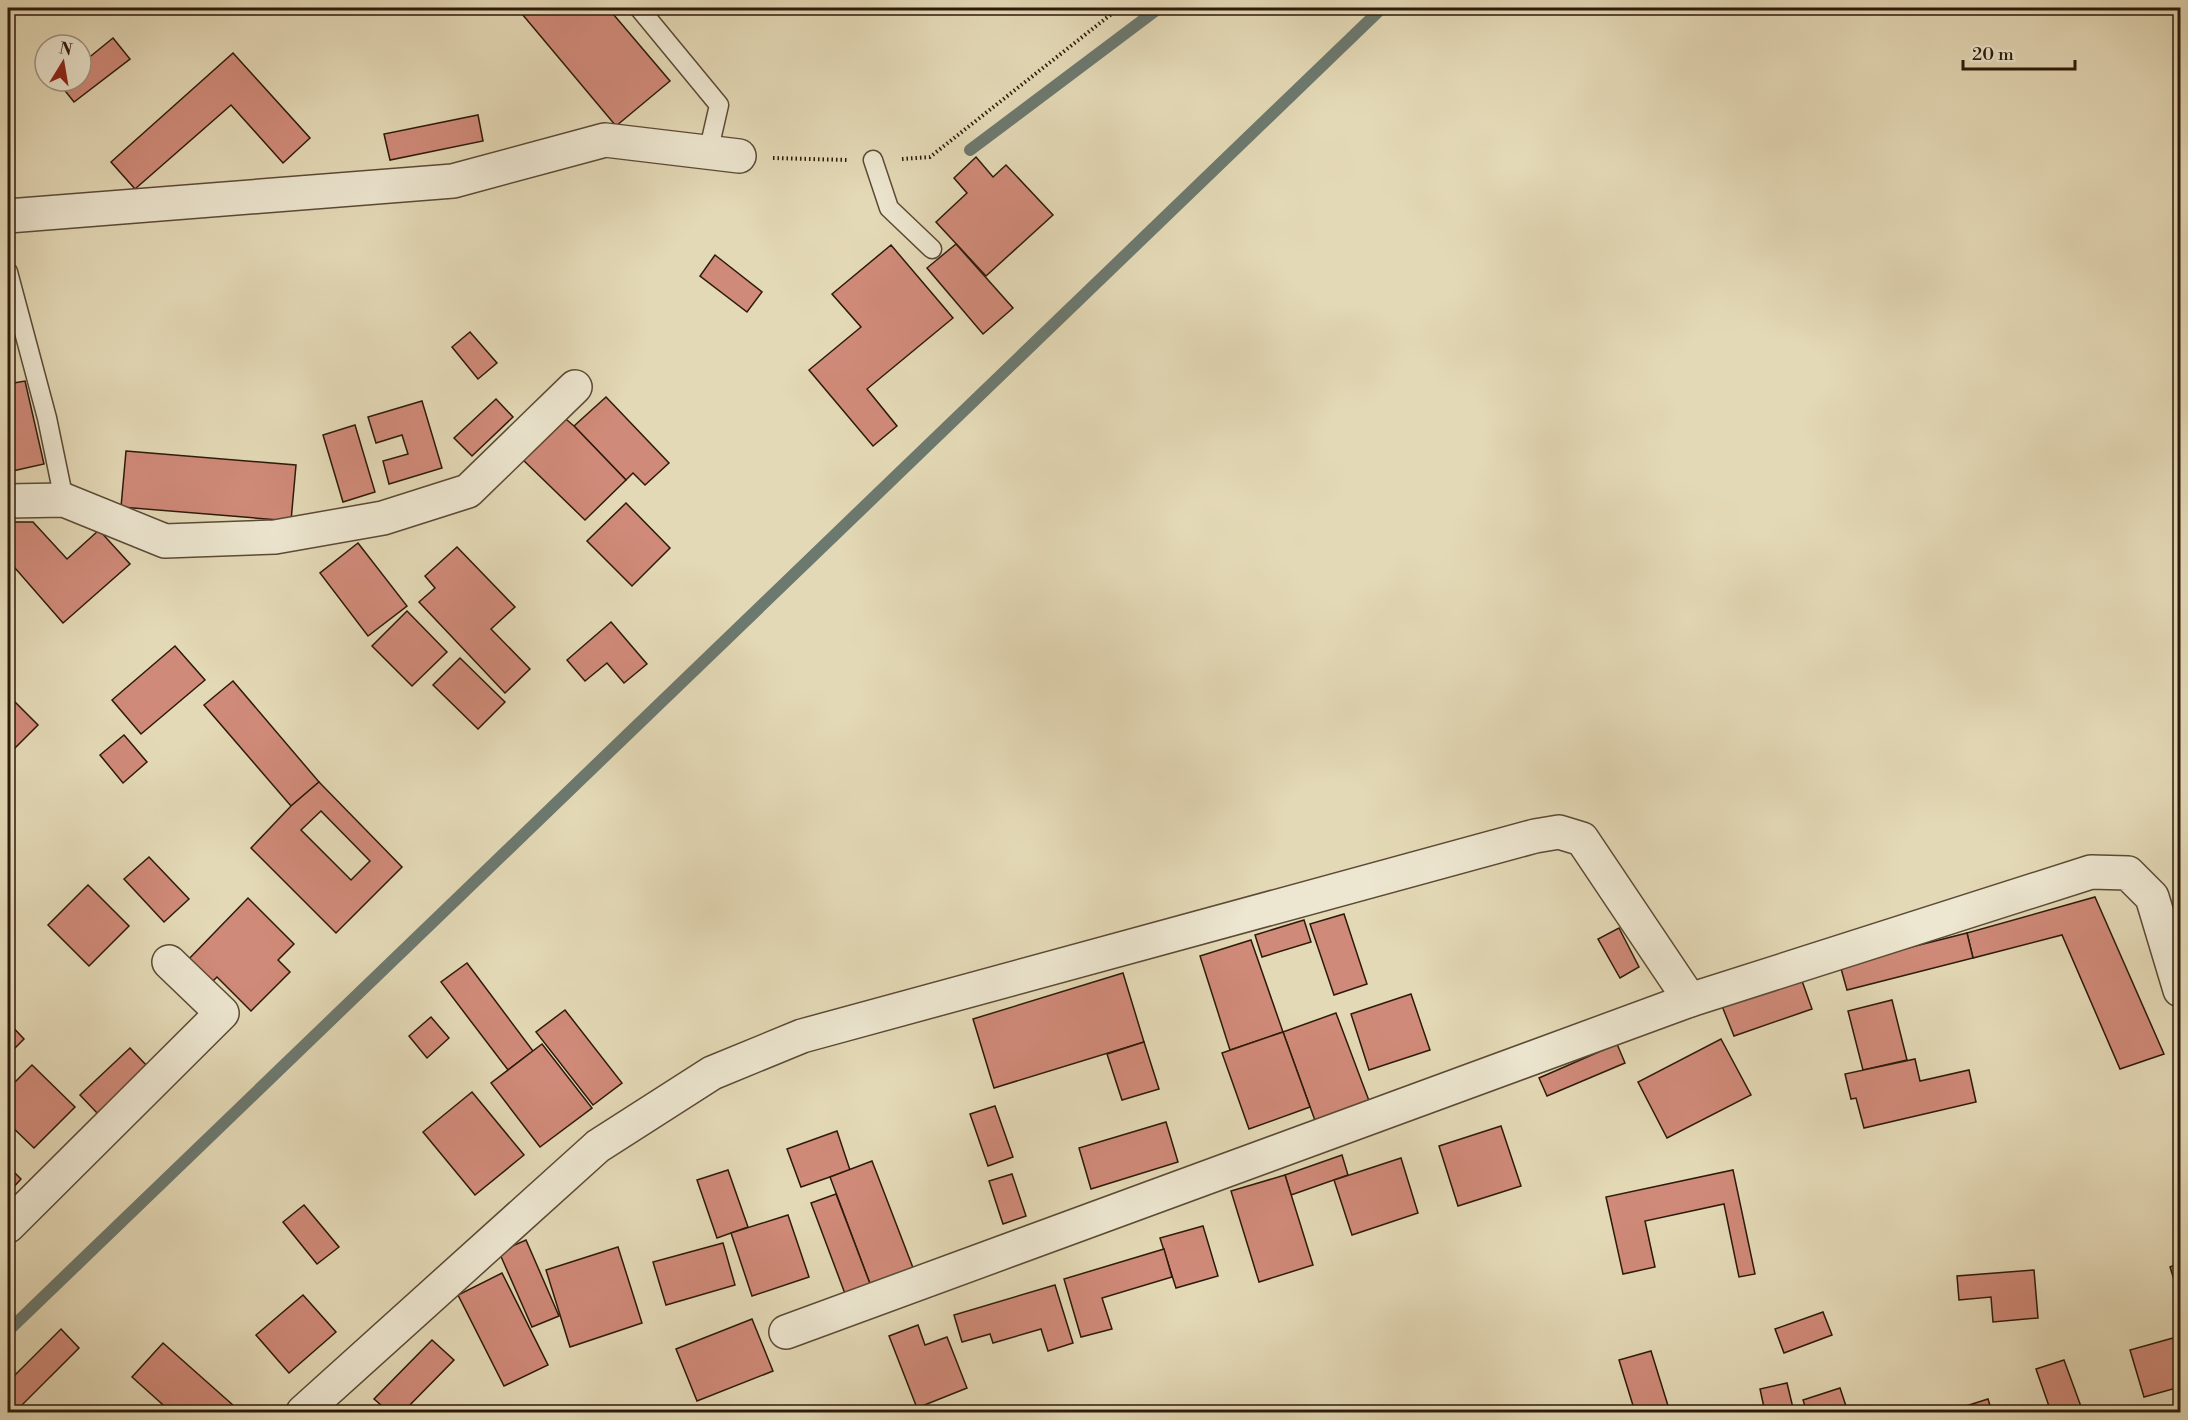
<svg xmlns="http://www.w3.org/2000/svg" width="2188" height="1420" font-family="'Libre Bodoni',serif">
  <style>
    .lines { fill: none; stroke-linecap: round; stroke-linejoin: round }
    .stream { stroke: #6c796f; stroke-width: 12 }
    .building { fill: #d08a79; stroke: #2d1a0a; stroke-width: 1.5; fill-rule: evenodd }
    .service-casing { stroke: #5b4a35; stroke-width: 21 }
    .minor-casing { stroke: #5b4a35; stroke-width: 36 }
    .path { stroke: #2d1a0a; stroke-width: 4; stroke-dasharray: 1.5 3; stroke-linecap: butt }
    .service { stroke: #ede6d0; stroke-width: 18 }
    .minor { stroke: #ede6d0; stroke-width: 33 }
  </style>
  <rect width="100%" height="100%" fill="#e4d9b6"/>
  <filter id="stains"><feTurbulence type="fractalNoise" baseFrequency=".00333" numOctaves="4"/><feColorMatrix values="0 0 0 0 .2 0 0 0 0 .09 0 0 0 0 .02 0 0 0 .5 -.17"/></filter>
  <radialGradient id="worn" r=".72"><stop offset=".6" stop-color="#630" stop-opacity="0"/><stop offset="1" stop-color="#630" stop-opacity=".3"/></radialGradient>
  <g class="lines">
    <!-- stream -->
    <g class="stream">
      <polyline points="970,150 1159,8"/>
      <polyline points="8,1331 1382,8"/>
    </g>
  </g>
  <!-- building -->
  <g class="building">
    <polygon points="517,8 608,8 670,81 616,126"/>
    <polygon points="113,38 130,59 74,102 58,82 81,81 81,64"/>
    <polygon points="233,53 310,138 283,163 231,105 135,189 111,162"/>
    <polygon points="478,115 483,141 390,160 384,134"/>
    <polygon points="976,157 993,177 1006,165 1053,215 986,276 936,222 967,193 954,178"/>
    <polygon points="956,244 1013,308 983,334 927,268"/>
    <polygon points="891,245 953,318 867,389 897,426 873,446 809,370 861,327 832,294"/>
    <polygon points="715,255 762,292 747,312 700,276"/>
    <polygon points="470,332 497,363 478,379 452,347"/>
    <polygon points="25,381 44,464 8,472 8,384"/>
    <polygon points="606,397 669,463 645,485 633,473 626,480 574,426"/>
    <polygon points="496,399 513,417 472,456 454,438"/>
    <polygon points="422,401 442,468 389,484 383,461 408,454 402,435 376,443 368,417"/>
    <polygon points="560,414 574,426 626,480 585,520 519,456"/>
    <polygon points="355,425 375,492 343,502 323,435"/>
    <polygon points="126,451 296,465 291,521 121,507"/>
    <polygon points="626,503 670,548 632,586 587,541"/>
    <polygon points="13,522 33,522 67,559 99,530 130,564 63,623 8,560 8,526"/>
    <polygon points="358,543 407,606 368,636 320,573"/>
    <polygon points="457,547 515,607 491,629 530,669 505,693 419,602 435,588 425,576"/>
    <polygon points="407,611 447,652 412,686 372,646"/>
    <polygon points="611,622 647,664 624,683 607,663 585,681 567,660"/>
    <polygon points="175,646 205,680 141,734 112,700"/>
    <polygon points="460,658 505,702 478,729 433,685"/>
    <polygon points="233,681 319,782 291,806 204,705"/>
    <polygon points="8,695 38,725 14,749 8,743"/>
    <polygon points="124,735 147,762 123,783 100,755"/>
    <path d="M319 782 402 867 336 933 251 848 291 806ZM321 811 370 861 351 880 301 830Z"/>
    <polygon points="149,857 189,899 164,922 124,879"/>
    <polygon points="88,885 129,926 89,966 48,925"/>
    <polygon points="2095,897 2164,1054 2120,1069 2062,935 1973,958 1967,933"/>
    <polygon points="248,898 294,944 278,960 290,972 251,1011 217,977 207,987 184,964"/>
    <polygon points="1344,914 1367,984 1334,995 1310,924"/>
    <polygon points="1304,920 1311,942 1262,957 1255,935"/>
    <polygon points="1619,928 1639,967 1620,978 1598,939"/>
    <polygon points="1967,933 1973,958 1847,990 1840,965"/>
    <polygon points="1251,940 1283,1032 1230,1050 1200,956"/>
    <polygon points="467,963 533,1051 508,1070 441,982"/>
    <polygon points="1123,973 1144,1042 994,1088 973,1019"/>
    <polygon points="1801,978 1812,1009 1734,1036 1722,1006"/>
    <polygon points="1411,994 1430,1050 1369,1070 1351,1014"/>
    <polygon points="1892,1000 1907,1060 1863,1070 1848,1011"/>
    <polygon points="565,1010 622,1083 593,1105 536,1032"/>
    <polygon points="1336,1013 1371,1106 1317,1126 1283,1032"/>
    <polygon points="431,1017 449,1038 427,1058 409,1036"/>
    <polygon points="8,1022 24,1039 8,1055"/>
    <polygon points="1283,1032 1310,1107 1249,1129 1222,1053"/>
    <polygon points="1721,1039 1751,1095 1667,1138 1638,1082"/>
    <polygon points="1144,1042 1159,1089 1122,1100 1107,1054"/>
    <polygon points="542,1044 592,1108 540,1147 491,1083"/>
    <polygon points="1617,1044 1625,1063 1547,1096 1539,1078"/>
    <polygon points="130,1048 148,1067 98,1114 80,1095"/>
    <polygon points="1915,1059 1920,1081 1969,1070 1976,1102 1864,1128 1856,1098 1851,1099 1845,1074"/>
    <polygon points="32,1065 75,1107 34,1148 8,1123 8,1089"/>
    <polygon points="472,1092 524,1155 475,1195 423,1132"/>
    <polygon points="995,1106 1013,1157 988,1166 970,1114"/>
    <polygon points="1166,1122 1178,1162 1091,1189 1079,1148"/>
    <polygon points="1501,1126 1521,1186 1458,1206 1439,1146"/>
    <polygon points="837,1131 850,1170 801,1187 787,1149"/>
    <polygon points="1342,1155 1348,1175 1291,1195 1285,1175"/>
    <polygon points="1401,1158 1418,1213 1352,1235 1334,1180"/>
    <polygon points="872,1161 915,1273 872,1289 830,1177"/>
    <polygon points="8,1166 21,1179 8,1193"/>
    <polygon points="728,1170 748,1227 717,1238 697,1180"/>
    <polygon points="1733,1170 1755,1274 1739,1277 1724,1204 1645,1221 1655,1267 1623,1274 1606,1197"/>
    <polygon points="1012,1174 1026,1216 1003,1224 989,1181"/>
    <polygon points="1285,1175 1313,1265 1259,1282 1231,1191"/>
    <polygon points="836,1194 872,1289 847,1299 811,1203"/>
    <polygon points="304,1205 339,1247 317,1264 283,1222"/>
    <polygon points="788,1215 809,1277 752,1296 731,1233"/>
    <polygon points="1203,1226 1218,1276 1176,1288 1160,1238"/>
    <polygon points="526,1240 559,1316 532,1327 499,1252"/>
    <polygon points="723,1243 735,1285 666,1305 653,1262"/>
    <polygon points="618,1247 642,1323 570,1347 546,1270"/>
    <polygon points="1164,1249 1172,1277 1102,1298 1112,1329 1081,1337 1064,1279"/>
    <polygon points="2180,1263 2180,1299 2170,1267"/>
    <polygon points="2034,1270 2038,1318 1993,1322 1991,1297 1959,1300 1957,1276"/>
    <polygon points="502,1273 548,1365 504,1386 458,1295"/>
    <polygon points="1055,1285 1073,1343 1048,1351 1041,1329 993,1343 990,1334 962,1342 954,1315"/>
    <polygon points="303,1295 336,1332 289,1373 256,1335"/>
    <polygon points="1823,1312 1832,1335 1784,1353 1775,1329"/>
    <polygon points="752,1319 773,1371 697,1401 676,1349"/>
    <polygon points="918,1325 925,1345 947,1337 967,1388 917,1408 889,1336"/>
    <polygon points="61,1329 79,1348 15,1412 8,1404 8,1382"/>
    <polygon points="2180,1336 2180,1387 2144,1397 2130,1350"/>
    <polygon points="432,1340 454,1360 403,1412 389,1412 374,1399"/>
    <polygon points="163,1343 234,1406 228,1412 171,1412 132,1377"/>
    <polygon points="1651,1351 1670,1412 1635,1412 1619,1360"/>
    <polygon points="2064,1360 2083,1412 2051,1412 2036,1369"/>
    <polygon points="1787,1383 1794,1412 1765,1412 1760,1389"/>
    <polygon points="1840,1388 1848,1412 1807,1412 1803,1400"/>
    <polygon points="1988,1399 1992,1412 1947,1412"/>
  </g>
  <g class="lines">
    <!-- service casing -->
    <g class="service-casing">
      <g id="service">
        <polyline points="639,8 719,105 708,153"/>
        <polyline points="873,160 889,208 932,249"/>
        <polyline points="8,272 47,418 64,500"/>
      </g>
    </g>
    <!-- minor casing -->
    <g class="minor-casing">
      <g id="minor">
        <polyline points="8,216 453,181 605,140 739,156"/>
        <polyline points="8,501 64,500 165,541 275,537 383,518 468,491 575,387"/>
        <polyline points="8,1226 222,1013 169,962"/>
        <polyline points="786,1332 1690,1000 2091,872 2128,873 2152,897 2180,990"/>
        <polyline points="303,1412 598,1146 712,1073 802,1036 1535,836 1559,832 1582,839 1690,1000"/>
      </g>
    </g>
    <!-- path -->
    <g class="path">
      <polyline points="773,158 847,160"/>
      <polyline points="902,159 930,157 1119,8"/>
    </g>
    <!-- service -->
    <use href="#service" class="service"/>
    <!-- minor -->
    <use href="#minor" class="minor"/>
  </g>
  <!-- margin -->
  <rect width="2188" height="1420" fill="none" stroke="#e4d9b6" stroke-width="30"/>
  <rect x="9" y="9" width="2170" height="1402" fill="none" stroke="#2d1a0a" stroke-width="3"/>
  <rect x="15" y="15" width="2158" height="1390" fill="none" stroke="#2d1a0a" stroke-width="1.5"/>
  <!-- north arrow -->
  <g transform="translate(63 63) rotate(11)"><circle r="28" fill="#ede6d0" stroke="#a09481" stroke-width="1.5"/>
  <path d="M0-4.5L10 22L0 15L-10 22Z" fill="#8f2418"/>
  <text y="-9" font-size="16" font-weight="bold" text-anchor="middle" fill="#2d1a0a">N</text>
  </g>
  <!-- scale -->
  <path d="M1963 60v9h112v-9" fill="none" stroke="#2d1a0a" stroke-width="3"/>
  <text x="1972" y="60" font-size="18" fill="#2d1a0a" stroke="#ede6d0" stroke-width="4.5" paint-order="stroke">20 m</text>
  <rect width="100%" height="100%" filter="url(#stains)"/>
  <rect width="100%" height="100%" fill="url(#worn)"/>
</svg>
